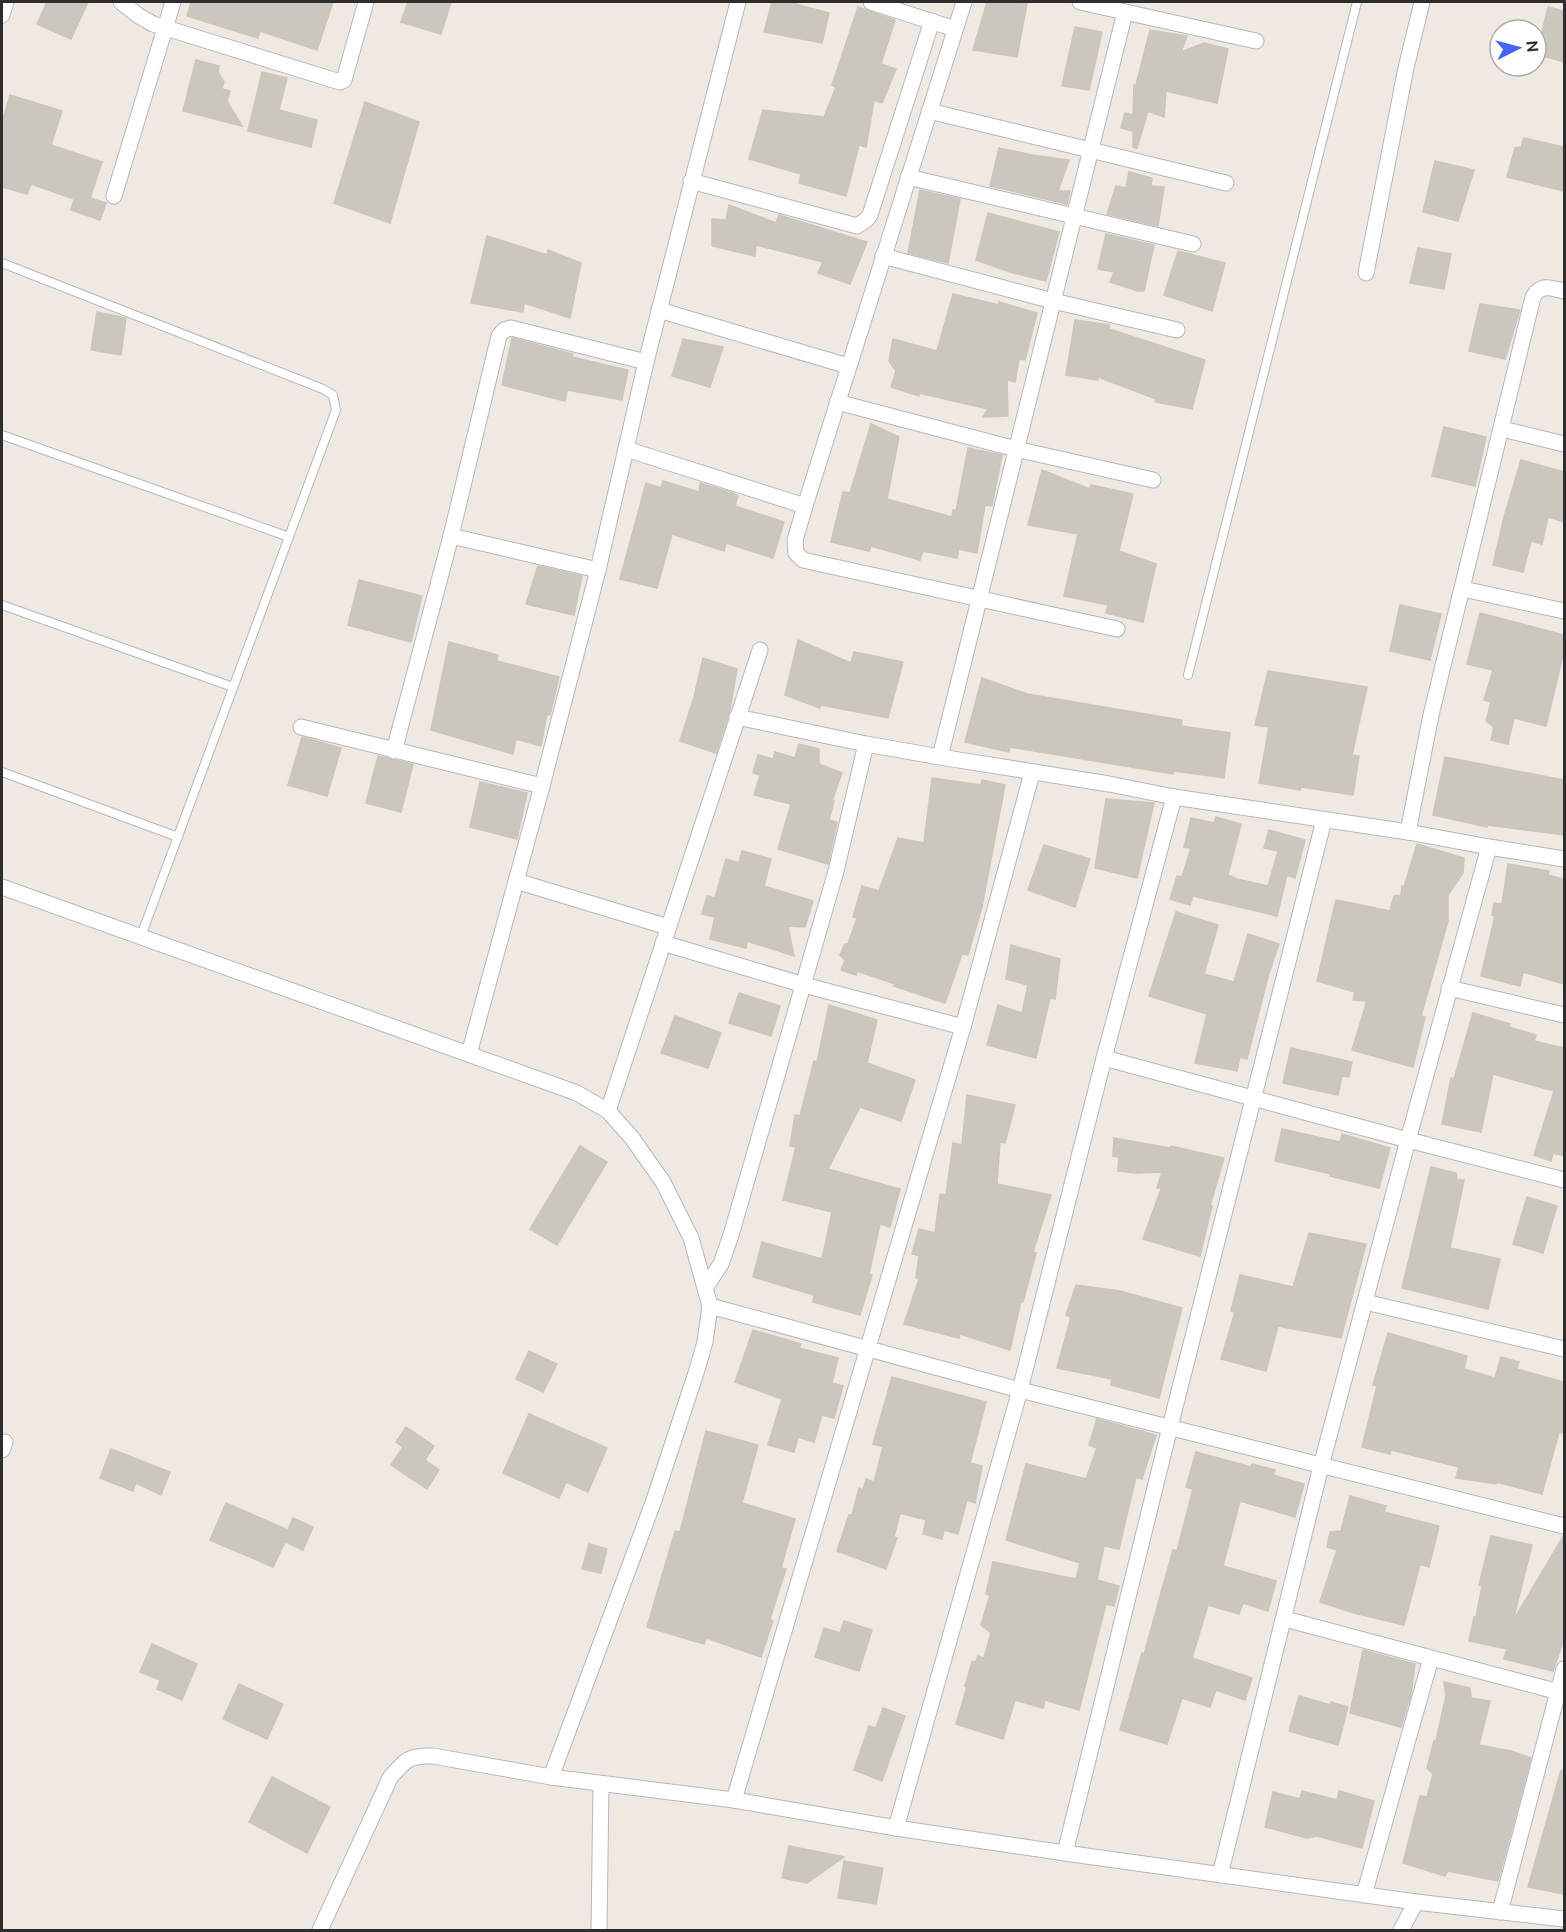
<svg xmlns="http://www.w3.org/2000/svg" width="1566" height="1932" font-family="Ubuntu,sans-serif">
  <style>
    .building { fill: #cbc7bf; stroke: #cbc5ba; stroke-width: 1.5 }
    .lines { fill: none; stroke-linecap: round; stroke-linejoin: round }
    .lane-casing { stroke: #b4b7c1; stroke-width: 10 }
    .street-casing { stroke: #b4b7c1; stroke-width: 17 }
    .lane { stroke: #fff; stroke-width: 8 }
    .street { stroke: #fff; stroke-width: 15 }
  </style>
  <rect width="100%" height="100%" fill="#efe9e1"/>
  <!-- building -->
  <g class="building">
    <polygon points="47,2 88,2 71,39 37,24"/>
    <polygon points="191,2 333,2 317,50 260,31 258,38 187,16"/>
    <polygon points="408,2 451,2 441,34 401,22"/>
    <polygon points="772,2 788,2 829,13 822,43 764,32"/>
    <polygon points="987,2 1011,2 1027,4 1017,57 973,50"/>
    <polygon points="858,7 895,20 881,64 896,69 882,103 874,100 866,147 859,145 846,196 799,183 801,174 749,159 763,110 824,117 836,87 832,85"/>
    <polygon points="1548,7 1564,11 1564,62 1537,54"/>
    <polygon points="1075,27 1102,32 1089,90 1062,86"/>
    <polygon points="1150,30 1187,36 1181,52 1204,43 1228,49 1217,103 1166,91 1164,117 1148,111 1137,148 1133,147 1133,131 1121,128 1125,113 1133,115 1134,85 1136,85"/>
    <polygon points="196,60 219,66 218,72 224,82 222,89 230,91 227,101 242,126 183,111"/>
    <polygon points="262,72 287,78 279,110 317,120 311,147 248,131"/>
    <polygon points="10,95 62,111 51,145 102,162 90,198 106,203 100,220 71,210 74,199 31,184 27,194 2,187 2,122"/>
    <polygon points="365,102 419,122 390,223 334,203"/>
    <polygon points="1524,138 1564,147 1564,191 1507,177 1515,148 1521,147"/>
    <polygon points="999,148 1032,155 1069,160 1058,191 1070,191 1067,204 990,186"/>
    <polygon points="1435,161 1474,170 1458,221 1423,212"/>
    <polygon points="1129,172 1152,178 1151,186 1164,187 1158,226 1107,214 1116,186 1126,188"/>
    <polygon points="920,190 960,199 948,263 908,253"/>
    <polygon points="729,205 776,223 779,215 867,242 850,284 818,273 823,262 756,245 755,256 712,246 712,219 726,220"/>
    <polygon points="988,213 1059,232 1046,281 1010,272 976,260"/>
    <polygon points="1106,234 1154,245 1144,291 1138,291 1110,282 1114,272 1098,269"/>
    <polygon points="487,236 547,255 548,250 581,263 570,318 524,303 523,312 471,303"/>
    <polygon points="1418,248 1451,254 1444,289 1410,283"/>
    <polygon points="1178,251 1225,263 1212,311 1164,295"/>
    <polygon points="953,294 999,305 999,302 1037,313 1025,360 1019,359 1015,382 1007,380 1008,416 983,417 988,409 919,393 919,396 891,387 896,371 889,361 893,339 937,351"/>
    <polygon points="1480,304 1520,310 1505,359 1469,351"/>
    <polygon points="97,312 126,318 121,355 91,350"/>
    <polygon points="1075,320 1109,325 1109,329 1205,360 1192,409 1155,402 1156,399 1098,377 1098,380 1066,375"/>
    <polygon points="512,338 573,354 572,357 628,370 622,400 567,390 565,401 502,385"/>
    <polygon points="683,339 723,347 710,387 672,376"/>
    <polygon points="871,424 899,437 887,499 952,517 953,510 956,511 968,448 1002,455 992,506 985,505 977,553 959,549 957,558 923,551 920,560 871,546 869,551 831,542 843,492 850,493"/>
    <polygon points="1444,427 1486,437 1475,486 1432,476"/>
    <polygon points="1521,460 1564,472 1564,522 1548,517 1542,544 1531,541 1523,572 1493,565 1504,517"/>
    <polygon points="1042,470 1090,489 1091,485 1133,494 1119,551 1156,564 1143,622 1106,613 1108,605 1064,596 1078,534 1028,525"/>
    <polygon points="663,481 699,492 700,483 733,493 738,496 735,506 784,522 773,558 726,543 724,551 672,534 657,588 620,579 646,483 661,488"/>
    <polygon points="538,566 582,576 574,615 526,604"/>
    <polygon points="359,580 422,596 411,642 348,625"/>
    <polygon points="1400,605 1441,614 1430,660 1390,651"/>
    <polygon points="1480,613 1564,635 1564,651 1546,726 1514,718 1508,744 1491,740 1494,727 1486,721 1491,702 1484,700 1493,670 1467,664"/>
    <polygon points="798,640 851,663 854,652 903,662 888,718 821,705 820,708 785,695"/>
    <polygon points="449,642 498,655 497,661 559,677 550,715 547,714 541,746 516,739 513,754 431,730"/>
    <polygon points="703,658 737,669 730,710 716,753 680,741 694,697"/>
    <polygon points="1268,671 1367,687 1352,755 1359,756 1353,795 1301,787 1300,790 1259,783 1269,727 1255,725"/>
    <polygon points="982,678 1027,694 1182,720 1181,726 1230,733 1224,778 1174,771 1173,774 1010,747 1009,752 965,742"/>
    <polygon points="302,737 341,748 327,796 288,785"/>
    <polygon points="799,744 819,749 819,764 842,773 832,801 834,801 829,820 837,822 828,864 778,849 791,804 754,795 760,775 753,773 758,755 773,759 775,752 795,758"/>
    <polygon points="378,756 413,764 401,812 366,803"/>
    <polygon points="1445,757 1564,780 1564,835 1488,825 1487,827 1433,815"/>
    <polygon points="932,778 981,785 982,780 1005,785 982,907 968,955 962,954 945,1003 894,986 895,984 857,971 856,975 841,970 845,960 840,955 845,944 848,944 857,918 853,917 862,886 879,891 898,838 924,843"/>
    <polygon points="480,782 527,793 517,839 470,827"/>
    <polygon points="1106,799 1154,803 1137,878 1095,868"/>
    <polygon points="1216,817 1241,824 1228,875 1237,879 1268,886 1278,851 1264,848 1269,830 1305,840 1295,878 1287,875 1277,916 1193,896 1190,905 1170,899 1177,876 1182,877 1191,848 1184,847 1191,818 1214,823"/>
    <polygon points="1417,844 1464,858 1463,873 1448,895 1448,921 1421,1016 1425,1017 1413,1067 1352,1050 1367,1001 1353,1000 1355,992 1317,981 1336,900 1390,911 1394,896 1401,895 1402,886 1404,887"/>
    <polygon points="1044,845 1090,859 1075,907 1028,890"/>
    <polygon points="742,851 771,859 764,886 813,901 805,927 788,926 794,956 747,941 746,948 710,939 715,917 702,914 707,896 715,898 726,859 739,863"/>
    <polygon points="1508,864 1549,871 1548,875 1564,879 1564,984 1523,972 1520,986 1481,976 1495,916 1492,915 1494,903 1502,904"/>
    <polygon points="1176,912 1218,925 1204,974 1234,982 1248,934 1279,944 1269,973 1247,1059 1240,1057 1237,1071 1195,1063 1207,1014 1149,996"/>
    <polygon points="1011,945 1060,959 1055,999 1050,998 1036,1058 987,1045 998,1005 1022,1013 1028,985 1006,979"/>
    <polygon points="739,993 780,1006 771,1036 729,1023"/>
    <polygon points="829,1005 877,1020 867,1063 915,1080 901,1121 860,1107 828,1169 900,1189 890,1227 880,1224 869,1274 872,1275 860,1315 813,1302 814,1295 753,1277 762,1242 822,1259 832,1212 783,1200 796,1147 790,1146 795,1115 800,1116 814,1061 817,1062"/>
    <polygon points="1473,1013 1510,1024 1509,1027 1536,1035 1534,1041 1564,1048 1564,1156 1553,1153 1551,1161 1534,1155 1554,1091 1493,1074 1481,1132 1442,1124 1451,1078 1454,1079"/>
    <polygon points="675,1016 721,1033 708,1068 661,1053"/>
    <polygon points="1291,1048 1352,1062 1349,1077 1342,1076 1338,1095 1283,1083"/>
    <polygon points="967,1095 1015,1105 1005,1143 1000,1142 997,1184 1051,1195 1033,1252 1036,1253 1023,1302 1021,1301 1010,1350 960,1334 959,1338 904,1324 919,1279 916,1278 919,1256 912,1254 919,1229 935,1233 940,1194 946,1195 953,1143 962,1145"/>
    <polygon points="1282,1129 1340,1142 1342,1134 1390,1148 1379,1188 1330,1176 1331,1174 1275,1161"/>
    <polygon points="1114,1138 1170,1148 1171,1146 1224,1158 1210,1206 1212,1206 1200,1256 1143,1239 1161,1189 1157,1188 1162,1172 1136,1173 1118,1171 1119,1157 1113,1156"/>
    <polygon points="580,1146 607,1162 557,1245 530,1229"/>
    <polygon points="1431,1167 1456,1173 1457,1180 1464,1180 1450,1248 1500,1259 1488,1309 1402,1288"/>
    <polygon points="1527,1197 1557,1206 1543,1253 1513,1244"/>
    <polygon points="1309,1233 1366,1244 1341,1338 1278,1326 1266,1371 1221,1359 1235,1312 1231,1311 1240,1275 1293,1287"/>
    <polygon points="1076,1285 1120,1291 1182,1308 1159,1398 1111,1385 1112,1379 1057,1368 1071,1317 1066,1315"/>
    <polygon points="753,1330 801,1344 799,1348 838,1358 832,1383 843,1386 834,1418 822,1415 814,1442 798,1437 794,1452 768,1445 782,1399 735,1382"/>
    <polygon points="1388,1333 1467,1356 1464,1369 1495,1378 1501,1357 1519,1362 1517,1369 1564,1382 1564,1433 1559,1432 1542,1494 1496,1482 1496,1484 1456,1478 1459,1467 1391,1450 1390,1454 1362,1447 1377,1386 1373,1385"/>
    <polygon points="529,1351 557,1364 543,1392 516,1379"/>
    <polygon points="892,1377 986,1402 970,1463 982,1466 975,1503 967,1500 958,1534 944,1530 942,1539 923,1534 926,1520 900,1513 894,1537 897,1538 886,1569 837,1551 849,1515 852,1515 859,1488 863,1490 866,1479 874,1482 883,1447 873,1444"/>
    <polygon points="529,1414 607,1448 588,1492 566,1482 559,1498 503,1473"/>
    <polygon points="1097,1419 1156,1435 1142,1479 1136,1477 1119,1549 1104,1546 1097,1580 1119,1586 1114,1606 1106,1604 1079,1710 1045,1700 1043,1708 1015,1700 1003,1739 956,1724 967,1687 965,1686 972,1662 976,1661 978,1656 984,1658 991,1633 981,1625 990,1595 986,1594 993,1562 1076,1579 1080,1563 1006,1540 1026,1464 1086,1479 1097,1448 1089,1445"/>
    <polygon points="406,1427 434,1446 425,1460 439,1470 427,1489 391,1465 403,1447 396,1442"/>
    <polygon points="706,1431 758,1445 742,1503 795,1519 781,1568 786,1569 770,1619 773,1621 761,1657 706,1638 704,1644 647,1627 675,1531 680,1532"/>
    <polygon points="111,1449 170,1472 161,1495 136,1483 133,1491 100,1478"/>
    <polygon points="1196,1452 1251,1467 1252,1464 1275,1470 1273,1475 1304,1484 1295,1517 1240,1501 1223,1566 1276,1581 1268,1611 1243,1603 1239,1614 1208,1605 1192,1658 1252,1678 1245,1700 1216,1690 1210,1707 1182,1698 1167,1744 1120,1730 1142,1653 1144,1654 1173,1550 1177,1551 1193,1489 1186,1487"/>
    <polygon points="1350,1496 1386,1506 1384,1512 1439,1526 1429,1567 1420,1564 1404,1625 1354,1613 1320,1602 1337,1550 1327,1547 1330,1532 1341,1531"/>
    <polygon points="226,1503 288,1530 293,1518 313,1527 303,1550 285,1542 273,1567 210,1540"/>
    <polygon points="1564,1535 1564,1639 1553,1671 1504,1659 1507,1649 1469,1641 1474,1617 1476,1617 1482,1586 1479,1585 1491,1536 1532,1545 1513,1621"/>
    <polygon points="589,1544 607,1549 601,1573 582,1569"/>
    <polygon points="844,1621 872,1630 859,1671 815,1657 824,1628 840,1633"/>
    <polygon points="152,1644 197,1664 182,1700 157,1689 160,1680 140,1672"/>
    <polygon points="1363,1650 1415,1664 1411,1694 1401,1727 1350,1713"/>
    <polygon points="1444,1682 1470,1688 1471,1698 1490,1701 1479,1745 1511,1751 1531,1758 1498,1881 1448,1871 1445,1876 1403,1863 1420,1796 1427,1797 1433,1774 1427,1768 1434,1741 1436,1741 1446,1696"/>
    <polygon points="239,1684 283,1704 267,1739 223,1719"/>
    <polygon points="1299,1696 1331,1705 1331,1702 1348,1707 1338,1745 1289,1731"/>
    <polygon points="883,1708 905,1716 882,1781 854,1770 869,1726 876,1728"/>
    <polygon points="1561,1770 1564,1771 1564,1894 1528,1887"/>
    <polygon points="272,1777 330,1807 307,1853 249,1822"/>
    <polygon points="1302,1791 1337,1800 1339,1791 1374,1801 1362,1848 1317,1836 1307,1838 1265,1827 1273,1792 1300,1799"/>
    <polygon points="789,1846 844,1857 807,1883 782,1878"/>
    <polygon points="844,1861 883,1868 876,1904 838,1898"/>
  </g>
  <g class="lines">
    <!-- lane casing -->
    <g class="lane-casing">
      <g id="lane">
        <polyline points="2,263 323,389 333,395 336,410 141,936"/>
        <polyline points="2,435 289,537"/>
        <polyline points="2,605 233,687"/>
        <polyline points="1188,675 1357,2"/>
        <polyline points="2,772 178,837"/>
      </g>
    </g>
    <!-- street casing -->
    <g class="street-casing">
      <g id="street">
        <polyline points="121,2 139,16 153,24 340,82 344,80 366,2"/>
        <polyline points="871,2 955,29"/>
        <polyline points="964,2 805,506 795,540 796,553 803,560 1117,629"/>
        <polyline points="1080,2 1256,41"/>
        <polyline points="2,15 6,2"/>
        <polyline points="929,111 1226,183"/>
        <polyline points="908,177 1193,244"/>
        <polyline points="691,181 857,226 866,220 870,215 932,21"/>
        <polyline points="114,196 173,2"/>
        <polyline points="883,256 1053,301 1177,330"/>
        <polyline points="1366,273 1406,68 1422,2"/>
        <polyline points="659,310 848,366"/>
        <polyline points="837,402 1016,449 1153,480"/>
        <polyline points="1502,429 1564,444"/>
        <polyline points="626,449 805,506"/>
        <polyline points="451,536 598,570"/>
        <polyline points="1463,589 1564,611"/>
        <polyline points="737,717 866,744 940,757 1109,784 1174,797 1408,832 1489,847 1564,859"/>
        <polyline points="301,727 542,786"/>
        <polyline points="394,751 451,536 499,336 504,330 511,328 646,362"/>
        <polyline points="940,757 1125,12"/>
        <path d="M1408 832 1431 715 1533 297C1541 283 1552 288 1564 291"/>
        <polyline points="516,881 668,927"/>
        <polyline points="2,887 577,1093 608,1111 632,1138 663,1182 691,1238 710,1306 705,1342 696,1373 653,1503 551,1777"/>
        <polyline points="663,943 804,985 963,1027"/>
        <polyline points="1449,988 1564,1015"/>
        <polyline points="469,1054 542,786 598,570 646,362 738,2"/>
        <polyline points="1104,1058 1174,797"/>
        <polyline points="608,1111 760,650"/>
        <polyline points="705,1288 721,1264 731,1235 836,871 866,744"/>
        <polyline points="1365,1302 1564,1349"/>
        <polyline points="710,1306 1020,1390 1564,1526"/>
        <polyline points="2,1450 5,1442"/>
        <polyline points="1285,1619 1559,1692"/>
        <polyline points="734,1800 963,1027 1032,773"/>
        <polyline points="896,1828 1020,1390 1104,1058 1408,1140 1564,1180"/>
        <polyline points="1065,1853 1170,1427 1324,820"/>
        <polyline points="1220,1875 1321,1466 1408,1140 1489,847"/>
        <polyline points="1364,1895 1431,1658"/>
        <polyline points="1500,1912 1564,1669"/>
        <path d="M320 1930 390 1778C405 1760 409 1755 433 1756L551 1777 734 1800 896 1828 1065 1853 1416 1902 1564 1919"/>
        <polyline points="599,1930 601,1784"/>
        <polyline points="1401,1930 1416,1902"/>
      </g>
    </g>
    <!-- lane -->
    <use href="#lane" class="lane"/>
    <!-- street -->
    <use href="#street" class="street"/>
  </g>
  <!-- border -->
  <rect width="1566" height="1932" fill="none" stroke="#2e2e2e" stroke-width="6"/>
  <!-- north arrow -->
  <g transform="translate(1518 48) rotate(84)"><circle r="28" fill="#ffffff" stroke="#ababab" stroke-width="1.5"/>
  <path d="M0-4.5L10 22L0 15L-10 22Z" fill="#4264fb"/>
  <text y="-9" font-size="16" font-weight="bold" text-anchor="middle" fill="#2e2e2e">N</text>
  </g>
</svg>
